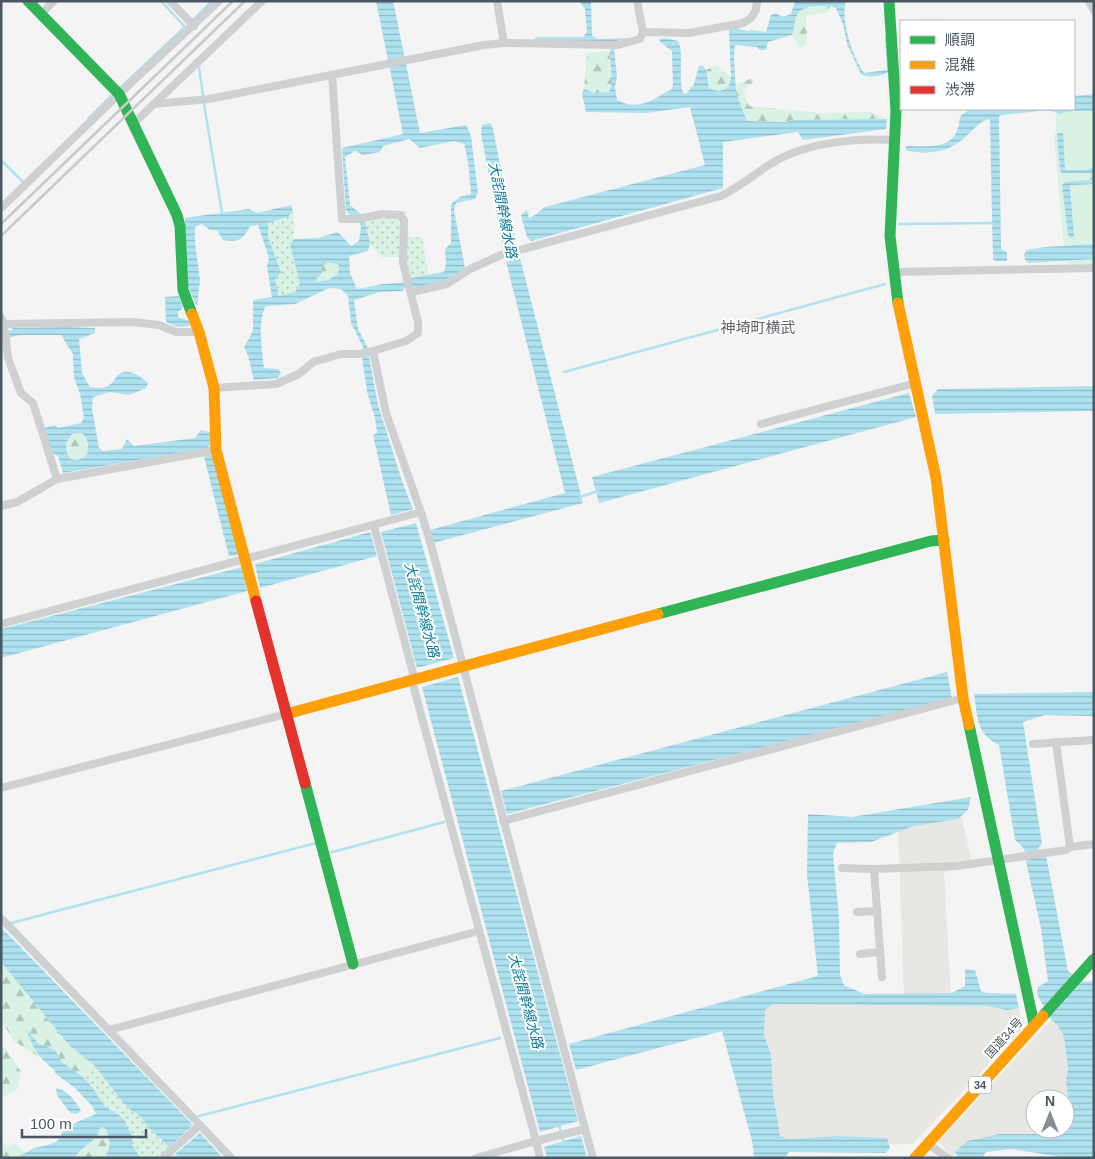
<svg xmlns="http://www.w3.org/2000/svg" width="1095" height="1159" font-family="Helvetica,'Noto Sans JP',sans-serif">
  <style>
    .commercial { fill: #e8e7e3; fill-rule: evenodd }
    .grass { fill: url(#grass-dots) }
    .forest { fill: url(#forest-firs) }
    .park { fill: #d9f2e3 }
    .water { fill: url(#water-rules); fill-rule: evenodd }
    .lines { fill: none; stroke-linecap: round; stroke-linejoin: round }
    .stream { stroke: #aee2f0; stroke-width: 2.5 }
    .street { stroke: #ced0d2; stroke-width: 8 }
    .fast { stroke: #30b455; stroke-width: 11 }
    .slow { stroke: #ff9f0a; stroke-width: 11 }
    .jam { stroke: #e5322d; stroke-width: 11 }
    .rail { stroke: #c9cacc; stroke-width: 2.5 }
    .labels { text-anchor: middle; stroke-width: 4; stroke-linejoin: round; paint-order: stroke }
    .shield { fill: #fff; stroke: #808990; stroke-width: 1 }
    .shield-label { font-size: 11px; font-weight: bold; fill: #4a5661 }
    .street-label { font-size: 12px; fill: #4a5661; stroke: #fff }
    .water-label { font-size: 14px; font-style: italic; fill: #0c7c9b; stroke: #fff }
    .quarter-label { font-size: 15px; fill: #5f6368; stroke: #fff }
  </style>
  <defs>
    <pattern id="grass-dots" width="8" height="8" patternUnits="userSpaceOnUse" patternTransform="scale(1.25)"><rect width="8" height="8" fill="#d9f2e3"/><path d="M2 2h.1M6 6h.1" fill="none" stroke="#b2c7bb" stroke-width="1.8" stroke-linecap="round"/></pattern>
    <pattern id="forest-firs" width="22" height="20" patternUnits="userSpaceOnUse" patternTransform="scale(1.25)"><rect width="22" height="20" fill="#d9f2e3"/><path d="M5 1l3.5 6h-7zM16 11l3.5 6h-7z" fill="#b2c7bb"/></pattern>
    <pattern id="water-rules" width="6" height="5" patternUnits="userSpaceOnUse" patternTransform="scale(1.25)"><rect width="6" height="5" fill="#aee2f0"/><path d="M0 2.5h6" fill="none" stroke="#90bac6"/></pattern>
  </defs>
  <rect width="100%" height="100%" fill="#f4f4f4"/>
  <!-- commercial -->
  <g class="commercial">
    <polygon points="961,814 973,867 944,872 951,998 1019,1008 1022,1028 913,1144 774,1146 751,1004 904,997 898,828"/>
    <path d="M1055 1016 1069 1045 1078 1134 966 1147 952 1156 938 1142ZM1035 1099H1065V1129H1035Z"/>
  </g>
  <!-- grass -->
  <g class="grass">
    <polygon points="406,211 407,237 422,237 429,280 403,285 400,257 381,257 367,242 361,214"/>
    <polygon points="293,212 294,239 290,245 300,283 295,292 279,296 275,280 281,272 268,237 268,223 287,217"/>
    <polygon points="93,1064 127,1107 141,1117 148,1127 178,1158 141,1158 132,1145 132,1137 119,1115 105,1107 93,1088 84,1078"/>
  </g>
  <!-- forest -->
  <g class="forest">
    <polygon points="823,5 830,5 828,12 806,16 807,44 800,48 792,35 797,14 800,10"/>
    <polygon points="610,51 612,82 608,92 594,93 584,90 587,53"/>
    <path d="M717 65 731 77 729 86C722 92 717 92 709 88L706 70Z"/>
    <polygon points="752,78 754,82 743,90 749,106 820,113 871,112 887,119 792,120 786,122 747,121 736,93 736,85"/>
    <polygon points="327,261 339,265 338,274 328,280 316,282 322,267"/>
    <path d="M82 433C89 440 90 446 87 456L78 460 70 459 67 453 66 443 72 434Z"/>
    <polygon points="1,962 70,1046 93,1064 84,1078 62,1062 55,1050 38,1043 27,1030 34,1048 42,1059 14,1041 4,1025 1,1025"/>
    <polygon points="5,1047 21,1072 17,1090 1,1098 1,1049"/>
    <path d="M101 1127 106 1129C109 1142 112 1146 104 1158H77L76 1155C79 1152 81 1148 85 1145 92 1140 99 1140 99 1130Z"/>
    <polygon points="1,1140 7,1147 13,1143 26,1153 16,1158 1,1158"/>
  </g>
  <!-- park -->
  <polygon class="park" points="1094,104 1094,264 1068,264 1064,246 1054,137 1056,131 1056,114 1061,109 1074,109"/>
  <!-- water -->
  <g class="water">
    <path d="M376 1H393L420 133 466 125 471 136 478 193 475 199 456 203 454 210 465 268 444 281 418 287H406L402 291 380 292 354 300 358 329 367 346 378 405 402 481 413 509 391 515 373 435 377 433 375 418 367 392 362 357 363 347 351 323 348 296 341 289 329 288 295 304 266 306C257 319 262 352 264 368L278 369 281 373 278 378 254 380C250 369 250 356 244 347L253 331V300L272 297 267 266 269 258 258 225 250 226C242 241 239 242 223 240L217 230H210L202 224 195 227V244L200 280 197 307 188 287 185 218 249 209 257 213 291 205 293 212 287 217 268 223V237L281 272 275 280 279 296 295 292 300 283 290 245 294 239 318 238 338 232 351 246 359 241 361 227 357 215H350L346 210 342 148 403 134ZM409 139 420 148 454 141 464 144 468 161 471 194 460 197 451 204V243L445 249 446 264 444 272 411 278 409 282 383 284 357 289 350 273 349 256 368 251 370 243 365 223 361 214 350 205 345 157 355 151 363 155 380 152 383 146ZM327 262 339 265 338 274 328 280 316 282 317 278 322 273V267Z"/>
    <polygon points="540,1 591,1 592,35 597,39 630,38 611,42 534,41 536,37 583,37 587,32 585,9 580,2"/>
    <path d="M795 1H846C840 20 853 57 864 73L887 70 885 37 887 38 889 71C883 76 868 79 861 74L847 44 843 24 836 8C828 4 805 5 799 12 794 17 795 28 792 35L768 42 766 50H759L757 47 735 45 734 57 736 93 747 121 786 122 792 120 887 119 886 129 803 140 798 132 723 142V188L531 241 527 237 521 215 527 210 529 218 535 215 545 207 705 165 690 107 646 113 586 112 582 94 584 89 594 93 609 92 612 82 610 51 612 48H614L617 77 615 87 617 100C630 107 643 106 656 98 662 95 664 92 671 90L673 85 672 51 660 42V39L665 38 678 41C684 50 678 79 683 93L686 94 694 84 699 66H703L706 70 709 88C717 92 722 92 729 86L731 77 729 30 735 28 748 31 751 30 766 32 771 15 776 13C782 18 785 17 791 14Z"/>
    <path d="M1094 94V111C1082 111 1070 110 1059 114L1052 111H1039L1001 115 999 117 1001 249 1007 252V261H995L993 259 990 120 987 119C977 124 971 132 963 139 947 153 927 154 907 151L905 148 907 146C924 146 949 150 957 131 963 117 954 118 971 109H1074V96Z"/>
    <polygon points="490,123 493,129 516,244 509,248 503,247 481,134 482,125"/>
    <polygon points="1063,132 1065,169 1067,170 1085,170 1094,167 1094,184 1071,185 1070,187 1074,236 1072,238 1069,237 1068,234 1062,185 1066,182 1089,180 1092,176 1090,173 1062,173 1060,170 1057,135 1058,133"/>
    <polygon points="1094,244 1094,259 1029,263 1025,260 1024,255 1026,250 1046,247"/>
    <polygon points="520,258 583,503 433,543 430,530 565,493 506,262"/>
    <polygon points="179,296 183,308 178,312 178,317 189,321 190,326 178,327 166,322 165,297"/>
    <path d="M64 327 95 328V333L79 339 82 373 90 387C97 388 103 389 109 385 113 383 114 380 117 376 126 366 140 376 148 383L146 388 129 395 110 392 93 397 92 409 99 448 103 451 122 449 127 439 134 446 195 438 201 430 212 433V443L207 448 63 473 58 456 51 452 44 428 55 425 58 428 81 423 84 417 80 394 74 377 73 354 61 335H19L8 338 7 333 13 328ZM82 433C89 440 89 446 87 456L78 460 70 459 67 453 66 443 72 434Z"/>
    <polygon points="1094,386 1094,411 935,414 932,396 938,389"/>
    <polygon points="909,393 916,417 599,503 592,477"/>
    <polygon points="210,455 214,457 240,553 235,556 229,556 204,457"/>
    <polygon points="416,523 454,658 417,668 381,532"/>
    <polygon points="370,532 377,556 260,588 255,564"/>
    <polygon points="242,567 247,591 1,658 1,629"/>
    <polygon points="947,672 952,698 507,814 501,791"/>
    <polygon points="458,677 578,1121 540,1132 422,687"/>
    <path d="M1094 692V716L1045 715 1023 722 1042 844 1038 848 1041 856 1046 855 1068 971 1084 982 1094 981V1158H1068L1011 1149 986 1152 982 1158H958L955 1152 967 1141 1000 1134H1045L1067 1129 1072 1125 1066 1081 1068 1068 1064 1036 1057 1025 1049 1017 1037 994 1038 987 1048 981 1041 928 1026 862C1027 852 1023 846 1015 840L999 745C976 733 978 719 974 694Z"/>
    <polygon points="971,797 968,810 958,819 914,826 871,842 837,843 833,854 839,919 840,975 844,985 864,994 952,993 965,986 965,969 975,970 981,991 987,993 1016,994 1019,1008 1007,1010 987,1006 773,1004 765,1010 764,1035 771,1055 773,1094 780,1136 788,1139 837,1136 887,1138 890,1147 886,1153 789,1152 785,1158 754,1158 752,1141 722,1031 576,1070 569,1044 818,976 807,875 808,814 852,817"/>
    <polygon points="1,927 193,1125 169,1147 148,1127 141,1117 127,1107 93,1064 70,1046 1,962"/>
    <path d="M26 1029 38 1043 55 1050 62 1062 84 1078 93 1088 105 1107 119 1115 125 1121 132 1137V1145L141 1158H104C112 1146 110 1142 106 1129L101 1127 99 1130C99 1141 81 1145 75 1158H16L34 1148 48 1145 56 1142 60 1138 62 1132 77 1122 96 1114 92 1106 75 1088 56 1074 54 1070 42 1059 34 1048Z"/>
    <path d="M56 1088C67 1090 76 1101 81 1111L77 1114 70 1113 57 1095Z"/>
    <polygon points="200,1133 223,1158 178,1158 175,1154"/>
    <polygon points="581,1136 587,1158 547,1158 544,1147"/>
  </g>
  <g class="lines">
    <!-- stream -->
    <g class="stream">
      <polyline points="194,19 212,1"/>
      <polyline points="924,21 939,21"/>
      <polyline points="199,67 203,95"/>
      <polyline points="121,87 185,27 161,1"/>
      <polyline points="204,104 222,213"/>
      <polyline points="88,119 111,96"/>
      <polyline points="1,160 24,183"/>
      <polyline points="899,224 993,223"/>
      <polyline points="564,372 885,284"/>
      <polyline points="580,497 598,491"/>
      <polyline points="329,853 444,822"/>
      <polyline points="11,923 316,843"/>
      <polyline points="199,1116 500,1038"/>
      <polyline points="559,1124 564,1143"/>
    </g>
    <!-- street -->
    <g class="street">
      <polyline points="170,1 194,26"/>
      <polyline points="497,1 504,43"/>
      <polyline points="1089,1 1094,11"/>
      <polyline points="41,14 54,1"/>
      <polyline points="643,32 689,33 743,23 751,18 756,10 757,1"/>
      <polyline points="154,104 209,99 484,45 504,43 618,45 640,39 643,32 637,1"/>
      <polyline points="134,123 262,1"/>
      <polyline points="1,208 119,94 219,1"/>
      <polyline points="893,272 1094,268"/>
      <path d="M412 292 447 284 470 269 501 255 721 196C739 187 755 174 772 163 807 142 856 138 896 140"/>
      <polyline points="1,317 4,324 8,358 21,393 33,403 57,479"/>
      <polyline points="4,324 133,322 159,325 176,332 199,332"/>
      <polyline points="373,351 386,413 421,512 433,552 585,1129"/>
      <polyline points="214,388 276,384 299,374 313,362 341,354 359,354 373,351 406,341 418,333 418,322 403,263 404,220 400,215 382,214 357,219 342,219 332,75"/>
      <polyline points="761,424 916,383"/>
      <polyline points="1,506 17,502 57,479 216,450"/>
      <polyline points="374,526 413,673 412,681 536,1141 585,1129 593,1158"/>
      <polyline points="1,624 421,512"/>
      <polyline points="1033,744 1094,740"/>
      <polyline points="1,788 286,714"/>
      <polyline points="503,821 963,698"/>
      <polyline points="1070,847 1094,844"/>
      <polyline points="842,868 874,869 957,866 1066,850 1070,847 1056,742"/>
      <polyline points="874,869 882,977"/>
      <polyline points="857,912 877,911"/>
      <polyline points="1,918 200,1125"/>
      <polyline points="860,954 880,952"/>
      <polyline points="109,1030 479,931"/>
      <polyline points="928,1144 948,1158"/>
      <polyline points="163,1158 200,1125 231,1158"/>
      <polyline points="476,1158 536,1141 540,1158"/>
    </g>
    <!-- fast -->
    <g class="fast">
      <polyline points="28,1 119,94 177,215 180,226 183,290 192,314"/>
      <polyline points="889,1 896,111 890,236 898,303"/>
      <polyline points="658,614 931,541 944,540"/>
      <polyline points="969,725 1034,1024"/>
      <polyline points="305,783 353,964"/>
      <polyline points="1043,1016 1094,959"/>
    </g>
    <!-- slow -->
    <g class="slow">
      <polyline points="898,303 936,478 963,698 969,725"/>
      <polyline points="192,314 199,332 214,388 216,450 256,601"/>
      <polyline points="286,714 658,614"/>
      <polyline points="915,1158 1043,1016"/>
    </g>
    <!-- jam -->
    <polyline class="jam" points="256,601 305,783"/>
    <!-- rail -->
    <g class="rail">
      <polyline points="1,224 233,1"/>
      <polyline points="1,236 245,1"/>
    </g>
  </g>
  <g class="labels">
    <!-- shield labels -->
    <rect class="shield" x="969" y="1076.5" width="22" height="17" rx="4"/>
    <g class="shield-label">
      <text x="980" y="1089">34</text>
    </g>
    <!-- street labels -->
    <g class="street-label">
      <text transform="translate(1004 1038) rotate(-48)" y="4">国道34号</text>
    </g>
    <!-- water labels -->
    <g class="water-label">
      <text transform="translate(503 210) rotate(79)" y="5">大詫間幹線水路</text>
      <text transform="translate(422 610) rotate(75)" y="5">大詫間幹線水路</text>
      <text transform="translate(526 1001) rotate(75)" y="5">大詫間幹線水路</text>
    </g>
    <!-- quarter labels -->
    <g class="quarter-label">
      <text x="758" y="333">神埼町横武</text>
    </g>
  </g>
  <!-- border -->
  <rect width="1095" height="1159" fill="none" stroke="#4a5661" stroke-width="5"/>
  <!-- legend -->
  <rect x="900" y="20" width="175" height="90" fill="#ffffff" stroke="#b7bbc0"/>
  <rect x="910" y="36" width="25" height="8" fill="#30b455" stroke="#b7bbc0"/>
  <text x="945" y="45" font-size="15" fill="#4a5661">順調</text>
  <rect x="910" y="61" width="25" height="8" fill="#ff9f0a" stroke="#b7bbc0"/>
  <text x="945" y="70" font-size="15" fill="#4a5661">混雑</text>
  <rect x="910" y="86" width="25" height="8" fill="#e5322d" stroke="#b7bbc0"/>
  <text x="945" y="95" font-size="15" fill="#4a5661">渋滞</text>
  <!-- north arrow -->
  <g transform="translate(1050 1114)"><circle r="24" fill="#ffffff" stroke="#b7bbc0"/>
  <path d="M0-4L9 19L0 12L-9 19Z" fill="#868d94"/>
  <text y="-8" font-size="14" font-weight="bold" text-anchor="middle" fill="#4a5661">N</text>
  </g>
  <!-- scale -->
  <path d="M22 1129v8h124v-8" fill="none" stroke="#4a5661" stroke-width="2.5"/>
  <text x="30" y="1129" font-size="15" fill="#4a5661" stroke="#ffffff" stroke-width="4" paint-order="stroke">100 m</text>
</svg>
